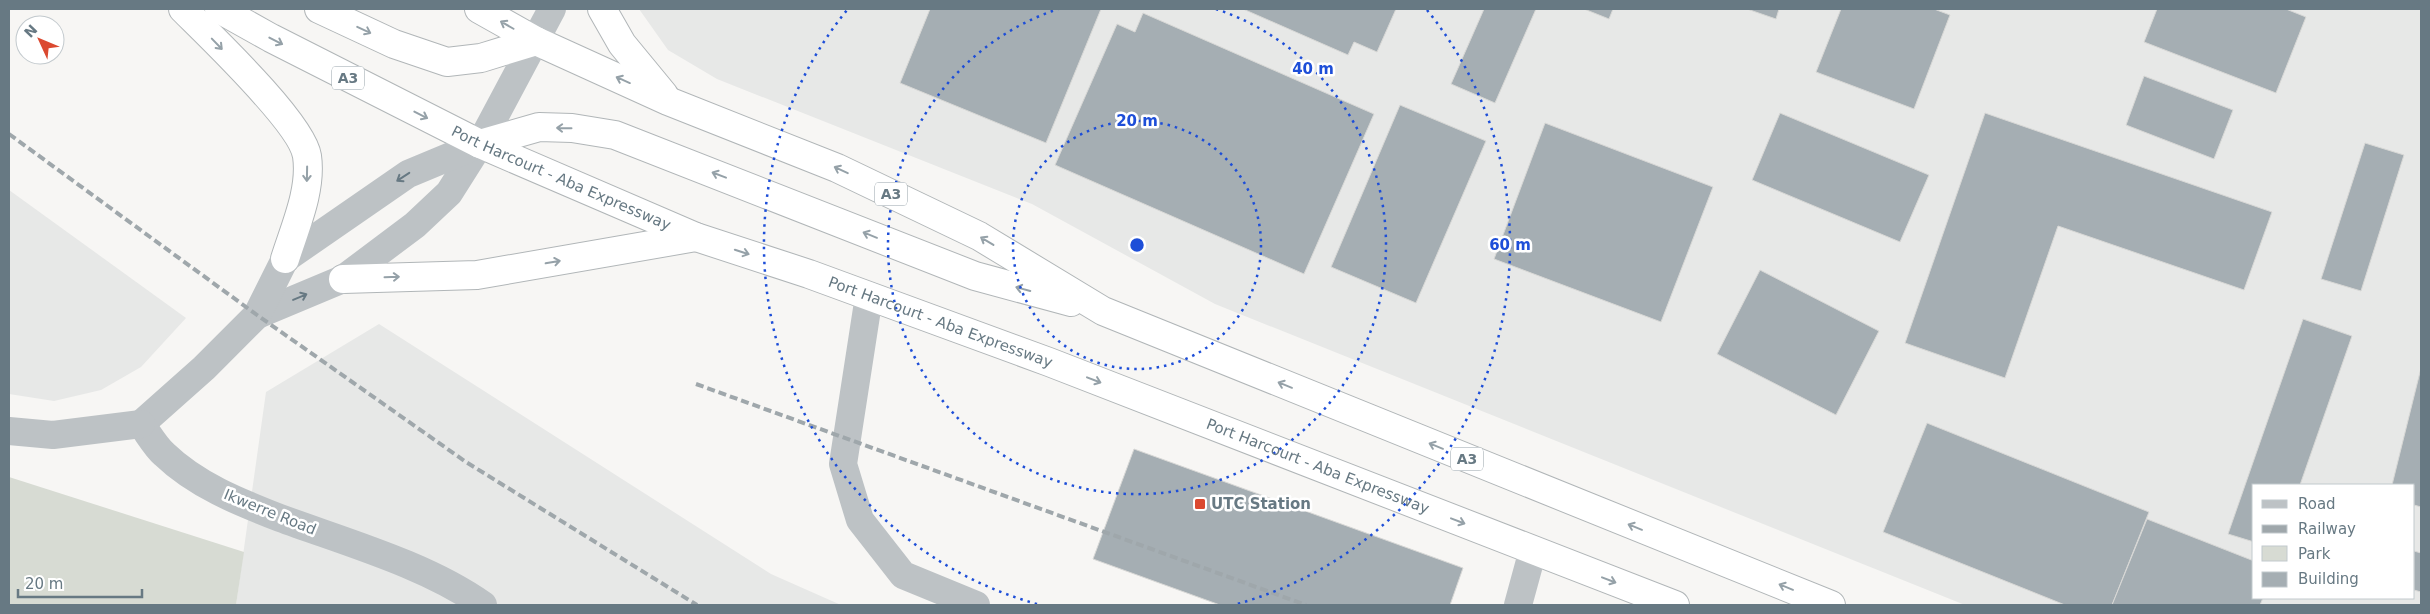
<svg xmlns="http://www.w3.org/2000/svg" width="2430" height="614" font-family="'DejaVu Sans',sans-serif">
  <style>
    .built { fill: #e7e8e7; fill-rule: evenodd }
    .green { fill: #d7dbd3 }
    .building { fill: #a5aeb3; stroke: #d8d8d6 }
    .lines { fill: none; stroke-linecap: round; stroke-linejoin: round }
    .highway-casing { stroke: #b1b6b8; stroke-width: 30 }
    .minor { stroke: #bdc2c5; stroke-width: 28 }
    .highway { stroke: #fff; stroke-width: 28 }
    .rail { stroke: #9fa7ab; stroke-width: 4; stroke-dasharray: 8 4; stroke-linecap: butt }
    .oneway { stroke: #95a1a8 }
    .oneway2 { stroke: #677983 }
    .ring { fill: none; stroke: #1d4ed8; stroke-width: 2.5; stroke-dasharray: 2.5 5 }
    .poi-dot { fill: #db4930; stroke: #fff; stroke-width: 2 }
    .labels { text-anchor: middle; stroke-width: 5; stroke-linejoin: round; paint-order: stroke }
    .shield { fill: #fff; stroke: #95a1a8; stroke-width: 1 }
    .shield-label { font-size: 14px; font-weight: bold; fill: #677983 }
    .street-label { font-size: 15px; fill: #677983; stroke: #fff }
    .poi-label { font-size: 15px; font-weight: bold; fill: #677983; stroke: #fff; text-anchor: start }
    .centre { fill: #1d4ed8; stroke: #fff; stroke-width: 2.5 }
    .ring-label { font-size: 15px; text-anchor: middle; font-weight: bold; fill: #1d4ed8; stroke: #fff; stroke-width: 5; stroke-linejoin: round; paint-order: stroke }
  </style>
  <rect width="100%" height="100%" fill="#f7f6f4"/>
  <!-- built -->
  <g class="built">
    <path d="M639 9H2421V605H1965L1215 304 1032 204 717 79 668 50ZM2254 485H2414V598H2254Z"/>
    <polygon points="9,190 186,318 141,367 101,390 54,401 9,394"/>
    <polygon points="379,324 771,574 841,605 236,605 266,392"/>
  </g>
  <!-- green -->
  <polygon class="green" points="9,477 244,552 236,605 9,605"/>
  <!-- building -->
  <g class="building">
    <polygon points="930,9 1101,9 1046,143 900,83"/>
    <polygon points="1243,9 1396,9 1377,52 1354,42 1348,55"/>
    <polygon points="1484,9 1536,9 1495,103 1451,84"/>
    <polygon points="1584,9 1613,9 1609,19"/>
    <polygon points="1747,9 1779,9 1776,19"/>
    <polygon points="1841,9 1934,9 1950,15 1914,109 1816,72"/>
    <polygon points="2157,9 2286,9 2306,17 2276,93 2144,42"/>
    <polygon points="1143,13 1374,114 1304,274 1055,165 1117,24 1135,32"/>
    <polygon points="2144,76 2233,110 2214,159 2126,125"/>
    <polygon points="1400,105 1486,141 1416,303 1331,267"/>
    <polygon points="1780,113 1929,175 1900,242 1752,180"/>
    <polygon points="1985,113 2272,212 2244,290 2058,226 2005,378 1905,343"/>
    <polygon points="1545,123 1713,187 1661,322 1494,259"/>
    <polygon points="2365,143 2404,155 2361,291 2321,279"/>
    <polygon points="1760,270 1879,331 1836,415 1717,354"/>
    <polygon points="2303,319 2352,336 2300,485 2254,485 2254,542 2228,534"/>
    <polygon points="2421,368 2421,507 2414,505 2414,485 2392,485"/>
    <polygon points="1927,423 2149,512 2112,605 2065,605 1883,532"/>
    <polygon points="1134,449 1463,568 1450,605 1220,605 1093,559"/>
    <polygon points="2147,519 2254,561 2254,598 2263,598 2260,605 2112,605"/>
    <polygon points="2414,551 2421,553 2421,592 2414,590"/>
  </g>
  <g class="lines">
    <!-- highway casing -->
    <g class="highway-casing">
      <g id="highway">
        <path d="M183 9C210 36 302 123 307 156 312 190 295 227 285 259"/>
        <path id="s1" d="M219 9 271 38 480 144 696 237 809 274 1049 362 1675 605"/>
        <polyline points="319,9 394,44 447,62 481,58 536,41"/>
        <polyline points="479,9 536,41 668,101 837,168 979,236 1103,311 1831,605"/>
        <polyline points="602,9 622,44 664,95"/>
        <polyline points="480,144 539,127 572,128 615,135 975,276 1071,302"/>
        <polyline points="343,279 477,275 696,237"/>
      </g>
    </g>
    <!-- minor -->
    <g class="minor">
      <polyline points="869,296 843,464 860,520 903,575 976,605"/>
      <polyline points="257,315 343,279 415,225 449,193 480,144 552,9"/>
      <polyline points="141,424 204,368 257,315 285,259 408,174 480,144"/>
      <path d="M141 424C148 433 155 446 164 454 196 485 239 502 280 518 345 542 427 565 483 605"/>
      <polyline points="9,431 53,435 141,424"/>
      <polyline points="1518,605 1533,550"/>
    </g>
    <!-- highway -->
    <use href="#highway" class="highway"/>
    <!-- rail -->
    <g class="rail">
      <polyline points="9,134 257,315 466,462 697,605"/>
      <polyline points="696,384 1306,605"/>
    </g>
  </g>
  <!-- one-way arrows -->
  <defs><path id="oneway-shaft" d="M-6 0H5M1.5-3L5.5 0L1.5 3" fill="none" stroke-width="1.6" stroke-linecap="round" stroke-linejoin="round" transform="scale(1.25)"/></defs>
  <g class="oneway">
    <use href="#oneway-shaft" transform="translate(507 25) rotate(-150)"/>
    <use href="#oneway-shaft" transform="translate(364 30) rotate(25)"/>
    <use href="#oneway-shaft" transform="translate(276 41) rotate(27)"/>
    <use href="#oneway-shaft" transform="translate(217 44) rotate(46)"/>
    <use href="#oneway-shaft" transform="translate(623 80) rotate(-156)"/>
    <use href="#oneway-shaft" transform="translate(421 115) rotate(27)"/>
    <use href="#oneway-shaft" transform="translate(564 128) rotate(-179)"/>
    <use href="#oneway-shaft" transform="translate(841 170) rotate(-155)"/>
    <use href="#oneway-shaft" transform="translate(307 174) rotate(91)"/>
    <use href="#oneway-shaft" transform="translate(719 175) rotate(-159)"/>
    <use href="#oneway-shaft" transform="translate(870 235) rotate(-158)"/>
    <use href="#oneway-shaft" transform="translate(987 241) rotate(-149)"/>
    <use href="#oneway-shaft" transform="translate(742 252) rotate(18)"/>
    <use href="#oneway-shaft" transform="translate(553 262) rotate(-10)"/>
    <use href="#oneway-shaft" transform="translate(392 277) rotate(-2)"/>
    <use href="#oneway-shaft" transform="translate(1023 289) rotate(-165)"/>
    <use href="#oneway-shaft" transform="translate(1094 380) rotate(21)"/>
    <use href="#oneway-shaft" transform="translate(1285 385) rotate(-158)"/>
    <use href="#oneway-shaft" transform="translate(1436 446) rotate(-158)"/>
    <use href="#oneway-shaft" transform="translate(1458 521) rotate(21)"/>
    <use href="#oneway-shaft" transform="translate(1635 527) rotate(-158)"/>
    <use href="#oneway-shaft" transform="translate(1609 580) rotate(21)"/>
    <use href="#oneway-shaft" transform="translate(1786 587) rotate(-158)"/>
  </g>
  <g class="oneway2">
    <use href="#oneway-shaft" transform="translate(403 177) rotate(147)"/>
    <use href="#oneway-shaft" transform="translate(300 297) rotate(-23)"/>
  </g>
  <!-- distance rings -->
  <g class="ring">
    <circle cx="1137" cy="245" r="124"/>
    <path d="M1216 9A249 249 0 1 1 1058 9"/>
    <path d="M1037 604A373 373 0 0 1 847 10M1427 10A373 373 0 0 1 1237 604"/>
  </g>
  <!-- markers -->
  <rect class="poi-dot" x="1194" y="498" width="12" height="12" rx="2.5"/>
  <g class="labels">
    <!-- shield labels -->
    <g class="shield">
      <rect x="332" y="66.5" width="32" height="23" rx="4"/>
      <rect x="875" y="182.5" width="32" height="23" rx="4"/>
      <rect x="1451" y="447.5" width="32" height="23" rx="4"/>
    </g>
    <g class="shield-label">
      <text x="348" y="83">A3</text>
      <text x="891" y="199">A3</text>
      <text x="1467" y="464">A3</text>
    </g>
    <!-- street labels -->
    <g class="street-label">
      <text dy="5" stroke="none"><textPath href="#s1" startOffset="382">Port Harcourt - Aba Expressway</textPath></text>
      <text dy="5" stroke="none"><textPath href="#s1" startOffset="788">Port Harcourt - Aba Expressway</textPath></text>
      <text dy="5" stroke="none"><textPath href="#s1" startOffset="1192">Port Harcourt - Aba Expressway</textPath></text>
      <text transform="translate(270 512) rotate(22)" y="5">Ikwerre Road</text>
    </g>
    <!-- poi labels -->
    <g class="poi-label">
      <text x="1211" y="509">UTC Station</text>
    </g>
  </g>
  <circle cx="1137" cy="245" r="8" class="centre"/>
  <g class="ring-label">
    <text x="1313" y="74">40 m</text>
    <text x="1137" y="126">20 m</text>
    <text x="1510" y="250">60 m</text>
  </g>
  <!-- border -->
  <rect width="2430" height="614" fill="none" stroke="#677983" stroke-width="20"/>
  <!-- legend -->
  <rect x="2252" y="484" width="162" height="115" fill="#ffffff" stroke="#c2c9cd"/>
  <rect x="2262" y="500" width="25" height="8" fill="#bdc2c5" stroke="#c2c9cd"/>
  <text x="2298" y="509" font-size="15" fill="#677983">Road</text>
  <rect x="2262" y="525" width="25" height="8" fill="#9fa7ab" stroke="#c2c9cd"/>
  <text x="2298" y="534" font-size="15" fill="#677983">Railway</text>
  <rect x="2262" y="546" width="25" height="15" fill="#d7dbd3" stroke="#c2c9cd"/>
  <text x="2298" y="559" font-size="15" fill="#677983">Park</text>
  <rect x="2262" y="572" width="25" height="15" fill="#a5aeb3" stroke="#c2c9cd"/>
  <text x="2298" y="584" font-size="15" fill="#677983">Building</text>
  <!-- north arrow -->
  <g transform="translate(40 40) rotate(314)"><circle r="24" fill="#ffffff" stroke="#c2c9cd"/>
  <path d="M0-4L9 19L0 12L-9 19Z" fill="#db4930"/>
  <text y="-8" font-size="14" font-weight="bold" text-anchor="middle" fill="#677983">N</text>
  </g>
  <!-- scale -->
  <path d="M18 589v8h124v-8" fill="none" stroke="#677983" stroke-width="2.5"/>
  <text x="25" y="589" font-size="15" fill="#677983" stroke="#ffffff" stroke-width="4" paint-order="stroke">20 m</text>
</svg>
